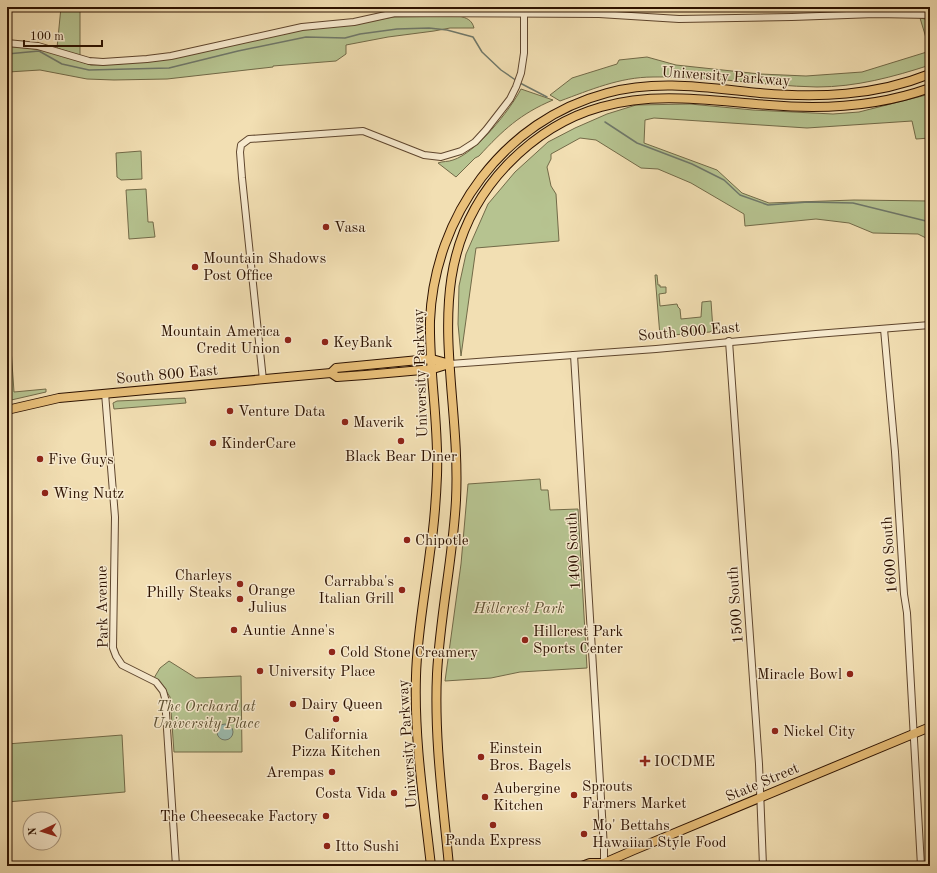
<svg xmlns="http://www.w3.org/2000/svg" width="937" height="873" font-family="'Old Standard TT',serif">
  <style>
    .green { fill: #b6c390; stroke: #726a48 }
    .water { fill: #9bbcb0; stroke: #6f786a }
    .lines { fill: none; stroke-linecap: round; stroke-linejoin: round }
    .stream { stroke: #6f786a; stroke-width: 1.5 }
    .minor-casing { stroke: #5e452d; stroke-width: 8 }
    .major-casing { stroke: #2d1200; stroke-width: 10 }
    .minor { stroke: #f7eace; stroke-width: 6 }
    .major { stroke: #e9c07a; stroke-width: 8 }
    .poi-dot { fill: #8f2418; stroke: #f7eace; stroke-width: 1.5 }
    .labels { text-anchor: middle; stroke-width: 3; stroke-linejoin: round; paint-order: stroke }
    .street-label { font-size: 15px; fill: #2d1200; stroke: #f7eace }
    .poi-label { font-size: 15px; fill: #2d1200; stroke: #f7eace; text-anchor: start }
    .park-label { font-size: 15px; font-style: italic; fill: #5d5032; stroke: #f7eace }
  </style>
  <rect width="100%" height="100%" fill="#f2dfb3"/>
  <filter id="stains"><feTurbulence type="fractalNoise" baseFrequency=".005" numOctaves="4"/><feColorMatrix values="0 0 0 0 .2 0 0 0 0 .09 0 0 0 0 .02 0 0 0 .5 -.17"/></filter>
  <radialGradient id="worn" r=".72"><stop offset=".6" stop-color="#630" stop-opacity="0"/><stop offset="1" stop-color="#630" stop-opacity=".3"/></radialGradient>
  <!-- green -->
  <g class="green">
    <polygon points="61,7 80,7 80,56 57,48"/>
    <path d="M459 16C467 18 472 20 474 28H450L434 31 388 37 346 45V54L336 61 273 66V67L167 79 114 80 87 79 40 70 8 72 7 46 46 50 91 65 119 64 170 58 306 29 343 26 393 17Z"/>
    <path d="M920 18 930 20V65C893 77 856 87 817 87 762 86 708 75 653 77 620 77 590 90 560 101L550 95 572 78 617 64 619 60 647 57 676 65 760 74 806 76 862 72 930 51Z"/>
    <path d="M521 89 553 100C520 114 503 130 479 156L475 158 456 177 438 163C443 161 448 162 453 160 476 153 510 110 521 89Z"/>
    <polygon points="930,94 930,114 928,115 930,115 930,138 916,139 912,121 807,128 654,118 645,120 644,143 717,170 742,193 769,203 854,200 930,201 930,240 918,234 873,233 849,223 816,219 745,226 744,214 691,183 658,169 641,168 596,140 580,138 551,154 551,159 547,167 551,186 556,194 559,241 476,248 461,356 458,324 459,286 466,254 488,204 515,172 548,142 575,128 607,114 636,105 690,104 753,110 833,114 859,112"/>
    <polygon points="141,151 142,179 121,180 117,177 116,153"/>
    <polygon points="146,189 148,222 153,222 155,237 129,239 126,190"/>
    <polygon points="655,275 657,275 658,285 660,285 660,287 666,287 666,293 659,294 660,306 677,304 678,307 680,309 681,319 701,317 702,302 711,301 713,330 710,332 660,336"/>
    <polygon points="10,334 14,392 46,389 46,392 7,401 7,335"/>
    <polygon points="185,398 186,403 114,409 113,403 117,401"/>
    <polygon points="540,479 541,490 548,490 550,510 578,509 587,668 520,672 491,678 445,681 461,564 468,484"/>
    <polygon points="169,661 196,678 241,676 242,752 174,752 170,697 163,686 154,678 160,668"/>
    <polygon points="122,735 125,792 7,802 7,744"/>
  </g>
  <!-- water -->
  <circle class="water" cx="225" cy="732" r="8"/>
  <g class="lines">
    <!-- stream -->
    <g class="stream">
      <polyline points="7,54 39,51 62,64 89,70 169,68 238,51 306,37 345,38 360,34 397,29 429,28 447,30 473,37 482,52 501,70 517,81"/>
      <polyline points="520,83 547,97"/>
      <polyline points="605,122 637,143 692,164 724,180 740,195 768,205 808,202 853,203 930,222"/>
    </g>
    <!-- minor casing -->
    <g class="minor-casing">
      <g id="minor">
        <polyline points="7,43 38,46 89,61 103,62 147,59 171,56 302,27 354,22 395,13 599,14 679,19 792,17 875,14 930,15"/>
        <polyline points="884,329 895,452 904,594 907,613 921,866"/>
        <polyline points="729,341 759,764 763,866"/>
        <polyline points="574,355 604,848 604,866"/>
        <polyline points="450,364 656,349 816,334 930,325"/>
        <polyline points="263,380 242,178 240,152 241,145 249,139 363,131 424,155 441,157 461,151 475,142 486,130 510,99 516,87 521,73 524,53 524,13"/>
        <polyline points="105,393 115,517 113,648 116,656 122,665 156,682 163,691 165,698 176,866"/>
      </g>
    </g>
    <!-- major casing -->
    <g class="major-casing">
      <g id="major">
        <polyline points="331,373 337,377 365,375 433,369 449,364"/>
        <polyline points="7,410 59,398 331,373 336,368 419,360 432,359 450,364"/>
        <path d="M431 866C424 803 414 740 416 676 417 635 425 594 430 552 434 527 436 501 437 475 439 424 429 372 430 321 434 216 504 120 607 93 658 79 709 88 760 93 818 98 875 96 930 74"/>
        <path d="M449 866C443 802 434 738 437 674 440 615 453 558 456 500 462 379 412 265 507 165 533 138 565 117 601 107 657 91 712 101 769 105 824 110 877 107 930 88"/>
        <polyline points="582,866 590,863 604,863"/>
        <polyline points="601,866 604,863 634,850 930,727"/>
      </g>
    </g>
    <!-- minor -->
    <use href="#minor" class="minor"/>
    <!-- major -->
    <use href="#major" class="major"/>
  </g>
  <!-- markers -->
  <g class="poi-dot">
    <circle cx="326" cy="227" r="4"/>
    <circle cx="195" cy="267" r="4"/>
    <circle cx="288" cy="340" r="4"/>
    <circle cx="325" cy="342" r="4"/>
    <circle cx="230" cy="411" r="4"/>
    <circle cx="345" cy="422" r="4"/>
    <circle cx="401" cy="441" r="4"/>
    <circle cx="213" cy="443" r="4"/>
    <circle cx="40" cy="459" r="4"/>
    <circle cx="45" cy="493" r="4"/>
    <circle cx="407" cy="540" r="4"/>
    <circle cx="240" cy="584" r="4"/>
    <circle cx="402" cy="590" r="4"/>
    <circle cx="240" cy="599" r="4"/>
    <circle cx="234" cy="630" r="4"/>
    <circle cx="525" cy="640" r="4"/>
    <circle cx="332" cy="652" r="4"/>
    <circle cx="260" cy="671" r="4"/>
    <circle cx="850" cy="674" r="4"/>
    <circle cx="293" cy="704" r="4"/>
    <circle cx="336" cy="719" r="4"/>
    <circle cx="775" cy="731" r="4"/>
    <circle cx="481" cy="757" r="4"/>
    <path d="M643 755h4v4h4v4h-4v4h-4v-4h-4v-4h4z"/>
    <circle cx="332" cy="772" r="4"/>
    <circle cx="394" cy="793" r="4"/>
    <circle cx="574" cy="795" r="4"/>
    <circle cx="485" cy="797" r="4"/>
    <circle cx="326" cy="816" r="4"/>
    <circle cx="493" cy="825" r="4"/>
    <circle cx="584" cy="834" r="4"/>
    <circle cx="327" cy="846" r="4"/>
  </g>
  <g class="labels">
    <!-- street labels -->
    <g class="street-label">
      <text transform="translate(726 76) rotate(4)" y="5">University Parkway</text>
      <text transform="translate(689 331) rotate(-5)" y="5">South 800 East</text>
      <text transform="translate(420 373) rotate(-92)" y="5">University Parkway</text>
      <text transform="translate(167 374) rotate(-5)" y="5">South 800 East</text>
      <text transform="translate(573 551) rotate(-93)" y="5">1400 South</text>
      <text transform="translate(889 555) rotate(-94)" y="5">1600 South</text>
      <text transform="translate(735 605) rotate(-94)" y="5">1500 South</text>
      <text transform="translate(102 607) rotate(-91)" y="5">Park Avenue</text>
      <text transform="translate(407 744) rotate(-94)" y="5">University Parkway</text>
      <text transform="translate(762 782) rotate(-23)" y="5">State Street</text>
    </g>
    <!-- poi labels -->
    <g class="poi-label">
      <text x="334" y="232">Vasa</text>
      <text x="203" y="263">Mountain Shadows<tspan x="203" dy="17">Post Office</tspan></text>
      <text x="280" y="336" text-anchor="end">Mountain America<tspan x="280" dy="17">Credit Union</tspan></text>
      <text x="333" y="347">KeyBank</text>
      <text x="238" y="416">Venture Data</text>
      <text x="353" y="427">Maverik</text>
      <text x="221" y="448">KinderCare</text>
      <text x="401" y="461" text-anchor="middle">Black Bear Diner</text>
      <text x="48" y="464">Five Guys</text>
      <text x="53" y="498">Wing Nutz</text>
      <text x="415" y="545">Chipotle</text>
      <text x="232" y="580" text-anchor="end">Charleys<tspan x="232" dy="17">Philly Steaks</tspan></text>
      <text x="394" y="586" text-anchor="end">Carrabba's<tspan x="394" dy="17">Italian Grill</tspan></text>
      <text x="248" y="595">Orange<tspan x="248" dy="17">Julius</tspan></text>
      <text x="242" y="635">Auntie Anne's</text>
      <text x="533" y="636">Hillcrest Park<tspan x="533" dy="17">Sports Center</tspan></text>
      <text x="340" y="657">Cold Stone Creamery</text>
      <text x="268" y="676">University Place</text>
      <text x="842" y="679" text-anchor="end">Miracle Bowl</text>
      <text x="301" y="709">Dairy Queen</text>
      <text x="783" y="736">Nickel City</text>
      <text x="336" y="739" text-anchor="middle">California<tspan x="336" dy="17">Pizza Kitchen</tspan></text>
      <text x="489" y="753">Einstein<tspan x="489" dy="17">Bros. Bagels</tspan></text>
      <text x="654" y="766">IOCDME</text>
      <text x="324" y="777" text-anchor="end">Arempas</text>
      <text x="582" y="791">Sprouts<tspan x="582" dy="17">Farmers Market</tspan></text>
      <text x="493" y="793">Aubergine<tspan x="493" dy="17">Kitchen</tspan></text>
      <text x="386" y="798" text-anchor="end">Costa Vida</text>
      <text x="318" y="821" text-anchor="end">The Cheesecake Factory</text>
      <text x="592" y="830">Mo' Bettahs<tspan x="592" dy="17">Hawaiian Style Food</tspan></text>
      <text x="493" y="845" text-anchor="middle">Panda Express</text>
      <text x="335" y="851">Itto Sushi</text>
    </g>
    <!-- park labels -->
    <g class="park-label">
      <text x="519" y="613">Hillcrest Park</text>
      <text x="206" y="711">The Orchard at<tspan x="206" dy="17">University Place</tspan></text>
    </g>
  </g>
  <!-- margin -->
  <rect width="937" height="873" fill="none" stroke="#f2dfb3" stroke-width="24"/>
  <rect x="8" y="8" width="921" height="857" fill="none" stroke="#2d1200" stroke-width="2"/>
  <rect x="12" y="12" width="913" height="849" fill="none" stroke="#2d1200"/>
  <!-- north arrow -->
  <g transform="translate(42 831) rotate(266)"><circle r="19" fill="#f7eace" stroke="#a6947c"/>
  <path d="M0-3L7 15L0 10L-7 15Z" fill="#8f2418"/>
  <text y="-6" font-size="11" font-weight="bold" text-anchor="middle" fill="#2d1200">N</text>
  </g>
  <!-- scale -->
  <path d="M24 40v6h78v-6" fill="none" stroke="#2d1200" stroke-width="2"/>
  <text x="30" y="40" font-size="12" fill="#2d1200" stroke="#f7eace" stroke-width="3" paint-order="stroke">100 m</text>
  <rect width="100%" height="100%" filter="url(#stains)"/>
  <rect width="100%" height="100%" fill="url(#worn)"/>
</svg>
